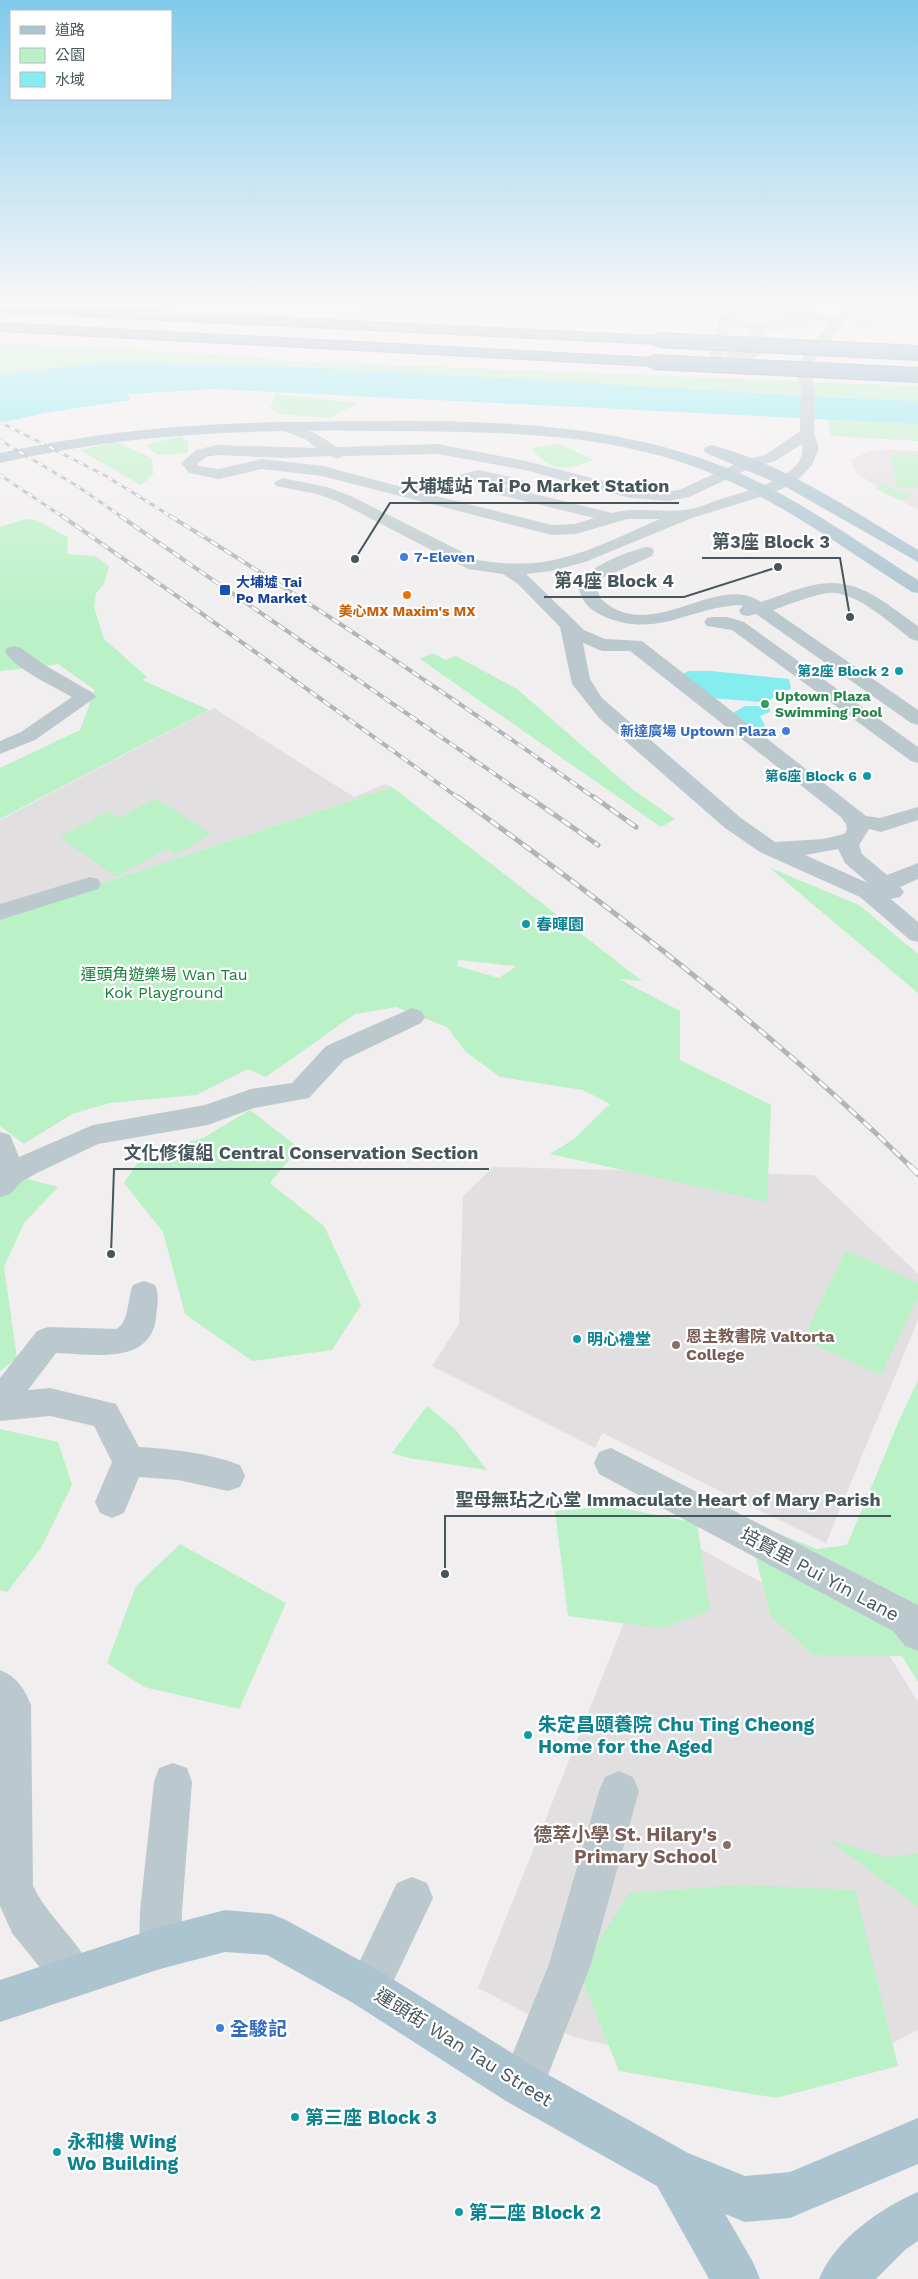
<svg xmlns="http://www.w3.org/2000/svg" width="918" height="2279" font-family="'Work Sans','Noto Sans TC',sans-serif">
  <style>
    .education { fill: #e2dfe1 }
    .green { fill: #baf1c6; fill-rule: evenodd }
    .water { fill: #85ecf0 }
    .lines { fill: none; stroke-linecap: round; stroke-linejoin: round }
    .highway-casing { stroke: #6f96ab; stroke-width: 2 }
    .minor { fill: #bbc9ce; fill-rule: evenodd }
    .major { fill: #acc4cf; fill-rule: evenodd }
    .highway { fill: #84abbf; fill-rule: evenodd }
    .rail-far3-casing { stroke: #b0b5b9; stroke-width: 3 }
    .rail-far2-casing { stroke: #b0b5b9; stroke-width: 4 }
    .rail-far1-casing { stroke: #b0b5b9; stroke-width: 5 }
    .rail-casing { stroke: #b0b5b9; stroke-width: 6 }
    .rail-far3 { stroke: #fff; stroke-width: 2; stroke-dasharray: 5.5; stroke-linecap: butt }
    .rail-far2 { stroke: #fff; stroke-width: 2.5; stroke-dasharray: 8; stroke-linecap: butt }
    .rail-far1 { stroke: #fff; stroke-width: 3; stroke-dasharray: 10; stroke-linecap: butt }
    .rail { stroke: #fff; stroke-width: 4.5; stroke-dasharray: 13; stroke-linecap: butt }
    .highway-bridge-casing { stroke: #6f96ab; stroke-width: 16; stroke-linecap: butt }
    .highway-bridge { stroke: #84abbf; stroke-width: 14 }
    .shop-dot { fill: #3f7fe0; stroke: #fff; stroke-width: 2 }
    .transit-dot { fill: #1a4fb4; stroke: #fff; stroke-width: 2 }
    .food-dot { fill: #e8710a; stroke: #fff; stroke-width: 2 }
    .culture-dot { fill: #0f9aa8; stroke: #fff; stroke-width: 2 }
    .leisure-dot { fill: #2e9e5b; stroke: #fff; stroke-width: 2 }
    .education-dot { fill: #8d6e63; stroke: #fff; stroke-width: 2 }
    .labels { text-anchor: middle; stroke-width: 4.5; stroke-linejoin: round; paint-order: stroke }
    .far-shop-label { font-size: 14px; font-weight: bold; fill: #366cbe; stroke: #fff; text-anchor: start }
    .far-transit-label { font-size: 14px; font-weight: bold; fill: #164399; stroke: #fff; text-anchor: start }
    .far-food-label { font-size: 14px; font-weight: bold; fill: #c56008; stroke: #fff }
    .far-culture-label { font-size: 14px; font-weight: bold; fill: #0d838f; stroke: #fff; text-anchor: end }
    .far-leisure-label { font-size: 14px; font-weight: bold; fill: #27864d; stroke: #fff; text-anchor: start }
    .culture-label { font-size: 16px; font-weight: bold; fill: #0d838f; stroke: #fff; text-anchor: start }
    .park-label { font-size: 16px; fill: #138137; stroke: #fff }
    .education-label { font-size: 16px; font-weight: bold; fill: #785e54; stroke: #fff; text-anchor: start }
    .near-street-label { font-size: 19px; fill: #45565d; stroke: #fff }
    .near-culture-label { font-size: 19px; font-weight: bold; fill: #0d838f; stroke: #fff; text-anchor: start }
    .near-education-label { font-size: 19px; font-weight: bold; fill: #785e54; stroke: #fff; text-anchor: end }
    .near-shop-label { font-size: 19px; font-weight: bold; fill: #366cbe; stroke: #fff; text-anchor: start }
    .leader { fill: none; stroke: #45565d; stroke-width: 2 }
    .callout-dot { fill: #45565d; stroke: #fff; stroke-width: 2 }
    .callout-label { font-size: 18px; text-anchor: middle; font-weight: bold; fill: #45565d; stroke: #fff; stroke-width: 4.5; stroke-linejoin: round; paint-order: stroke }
  </style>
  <rect width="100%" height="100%" fill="#f1eeef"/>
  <!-- education -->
  <g class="education">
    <polygon points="888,450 918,451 918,510 857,474 851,460 869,451"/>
    <polygon points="214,708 354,797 385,784 392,787 0,917 0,820"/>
    <polygon points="493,1167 814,1175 918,1274 918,1320 826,1543 602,1433 595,1448 432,1366 459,1324 463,1196"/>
    <polygon points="662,1528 801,1604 875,1632 918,1702 918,2030 824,2076 673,2059 573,2037 478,1988"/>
  </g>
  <!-- green -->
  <g class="green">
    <polygon points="238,301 824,301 816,308 807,328 765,333 739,319 709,317 700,327"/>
    <polygon points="868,301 918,301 918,328 884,324 863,330 845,330"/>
    <polygon points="0,343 214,354 293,361 918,386 918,401 187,363 93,363 0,375"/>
    <polygon points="276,394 358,403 330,418 278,414 270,408"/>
    <polygon points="828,419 918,424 918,441 831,436"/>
    <polygon points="181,436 188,442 188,453 157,455 145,445"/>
    <polygon points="116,442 152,458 153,474 141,485 80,450"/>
    <path d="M560 444 593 460C562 471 553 473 531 448Z"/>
    <polygon points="891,454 918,455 918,488 897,487"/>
    <polygon points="883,485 912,495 900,501 875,488"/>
    <polygon points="26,519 36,520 68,537 67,554 95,556 109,566 104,584 96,593 94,607 104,639 147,677 142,680 209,710 0,819 0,768 80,730 95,690 58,664 69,663 0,671 0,527"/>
    <polygon points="433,653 445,660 456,656 517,689 632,789 675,819 661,827 420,659"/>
    <path d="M392 787 642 981 619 979 680 1011V1060L771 1105 767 1202 550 1154 574 1139 610 1104 583 1090 500 1077 466 1052 447 1027 396 1007 355 1014 266 1077 248 1069 196 1095 110 1103 72 1114 24 1144 0 1126V917ZM458 960 515 966V967L499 978 457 966Z"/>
    <polygon points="156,798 211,834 176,855 166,849 116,877 60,837 109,811 119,818"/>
    <polygon points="770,868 859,905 918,954 918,993"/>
    <polygon points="250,1110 299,1148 270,1183 324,1226 361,1305 332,1350 252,1361 185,1314 163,1232 124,1183 143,1155 203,1138"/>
    <polygon points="27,1179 58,1187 24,1223 4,1267 17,1358 0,1371 0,1191"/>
    <polygon points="846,1250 918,1283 918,1297 881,1375 802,1340"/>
    <polygon points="918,1380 918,1682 902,1656 813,1655 770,1615 747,1521 817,1549 847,1545 899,1421"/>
    <polygon points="427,1406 455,1429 487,1470 409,1458 392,1453"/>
    <polygon points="0,1429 58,1442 72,1485 41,1548 7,1592 0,1590"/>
    <polygon points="612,1506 697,1523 710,1611 661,1628 568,1616 555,1511"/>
    <polygon points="180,1544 286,1603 239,1709 144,1687 107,1663 136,1586"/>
    <polygon points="828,1839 886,1857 918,1854 918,1907"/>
    <polygon points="740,1885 855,1890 898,2066 776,2098 619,2071 579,1972 629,1893"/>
  </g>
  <!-- water -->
  <g class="water">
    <path d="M136 362C397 367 657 390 918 401V424L215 389 128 394 130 400 45 413 0 423V375L93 363Z"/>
    <polygon points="689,671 711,671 789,679 791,689 780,692 770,700 770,712 760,716 769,734 765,739 733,713 745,706 759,706 760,702 699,697 677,676"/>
  </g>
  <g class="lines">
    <!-- highway casing -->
    <g class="highway-casing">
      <g id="highway">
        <polygon points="0,304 658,336 665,340 658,344 0,312"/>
        <polygon points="0,323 653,358 660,362 653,366 0,331"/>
      </g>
    </g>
    <!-- minor -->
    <g class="minor">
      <path d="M847 301H859L812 364 811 374 815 389 814 433 819 449 812 465 795 483 770 494 692 518 585 562 551 571 526 574 584 630 605 639 642 641 866 816 880 818 918 807V820L881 832 869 829 859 845 862 854 887 875 918 863V879L900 887 904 892 900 897 891 899 918 922V942L910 940 860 897 760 852 725 828 599 718 572 684 560 627 518 584 503 574 468 569 339 502 317 494 276 486 274 483 282 478 327 487 351 496 478 560C502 564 525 565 549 561 587 554 625 534 660 519H627L576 534 552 535 322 476 262 469 219 479 189 473 181 463 196 450 217 445 317 448 305 439 276 428 274 425 281 421 315 433 337 447 438 444 526 461 630 488 669 491 679 490 745 460 765 455 800 431 801 389 797 374 798 364 830 322 749 315 733 320 759 322 765 326 759 355 752 359 728 358 726 355 728 352 746 351 752 329 729 328 722 359 753 366 755 369 753 372 748 373 710 364 708 361 720 316 748 307 836 315ZM802 444C810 477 743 492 721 499 709 503 696 509 684 510 660 513 636 506 612 513L494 484 486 489 488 492 594 518 575 524 552 525 424 493 479 480 517 488 525 483 523 480 479 470 405 488 323 466 262 459 219 469 199 466 197 464 206 457 217 455 285 458 330 456 337 459 343 456 438 454 525 470 630 498 669 501 689 497 755 466 775 461ZM583 643 602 651H630L841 817 846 824 847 830 844 834 823 839 775 842 741 818 602 698 590 679ZM838 849 845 863 868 883 805 855Z"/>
      <path d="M646 547 652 548 654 552 652 556 602 578 596 584 600 598C651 647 716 571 761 602 782 595 807 584 829 583 863 581 892 608 918 626V641L911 639C891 624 855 590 828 593 810 596 790 604 773 610L918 710V725L911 723 756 614 748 616 742 615 739 611 743 605C689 606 657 641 601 615 588 609 579 598 578 583 590 566 626 552 646 547Z"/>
      <polygon points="713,617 727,617 744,622 918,747 918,763 911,761 732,630 707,626 704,622 707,618"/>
      <path d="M14 646 21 648 43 664 93 693 96 697 35 740 0 754V741L21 732 72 697C53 686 17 670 5 652L7 648Z"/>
      <polygon points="90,877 98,879 101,884 98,889 0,920 0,904"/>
      <polygon points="412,1008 421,1011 425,1017 421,1023 344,1060 309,1098 254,1108 208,1125 98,1144 37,1173 21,1182 10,1194 0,1197 0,1132 10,1135 19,1157 93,1125 205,1105 251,1089 292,1083 326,1046"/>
      <path d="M144 1281 155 1285C160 1296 157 1306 156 1319 149 1366 91 1354 56 1353L28 1390 50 1388 116 1404 139 1447C173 1449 208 1453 240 1465L245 1476 240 1487 228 1491 178 1480 139 1477 124 1513 112 1518 100 1513 95 1502 112 1462 94 1426 50 1416 0 1421V1378L37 1331 48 1327 116 1329C130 1322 127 1298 133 1285Z"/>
      <polygon points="611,1448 918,1605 918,1651 905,1646 893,1631 599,1474 594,1463 599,1452"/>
      <path d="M0 1670C17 1677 24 1688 31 1705L33 1886C49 1919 81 1942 95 1976L89 1991 74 1997 59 1991 12 1933 0 1906Z"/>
      <polygon points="173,1763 187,1768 192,1782 182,1911 181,1948 175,1963 160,1969 145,1963 139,1948 140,1911 154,1782 159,1768"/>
      <polygon points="619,1771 633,1777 639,1791 591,1964 538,2101 522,2107 506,2101 500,2085 549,1964 599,1791 605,1777"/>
      <polygon points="412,1877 427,1883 433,1898 383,2003 368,2009 353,2003 347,1988 397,1883"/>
    </g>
    <!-- major -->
    <g class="major">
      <path d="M283 422C431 421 590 412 730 469 797 497 857 542 918 580V593L912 592C841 547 772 494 692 466 598 432 494 432 394 431 261 429 130 432 0 463V453C94 432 187 424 283 422Z"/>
      <path d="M711 445C785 464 853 511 918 550V562L786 487 706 453 703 450 706 447Z"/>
      <polygon points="225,1910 271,1914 286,1920 383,1973 538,2069 688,2153 745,2176 790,2172 918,2118 918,2164 790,2218 745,2222 725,2214 753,2262 760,2279 709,2279 657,2186 506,2101 353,2003 267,1955 225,1952 160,1969 0,2022 0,1980 160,1927"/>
      <path d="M918 2192V2241L906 2249 876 2279H819C835 2240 880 2208 918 2192Z"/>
    </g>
    <!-- highway -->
    <use href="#highway" class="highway"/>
    <!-- rail-far3 casing -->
    <g class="rail-far3-casing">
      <g id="rail-far3">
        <polyline points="0,422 106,476 172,517"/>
        <polyline points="0,440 77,486 122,517"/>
        <polyline points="0,475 63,517"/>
      </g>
    </g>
    <!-- rail-far2 casing -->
    <g class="rail-far2-casing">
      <g id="rail-far2">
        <polyline points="62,516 194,608 460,799"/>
        <polyline points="120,516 531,799"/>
        <path d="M170 516C315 605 457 700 596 799"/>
      </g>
    </g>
    <!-- rail-far1 casing -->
    <g class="rail-far1-casing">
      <g id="rail-far1">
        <path d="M458 797C617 912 771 1030 911 1167"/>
        <polyline points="529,797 598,845"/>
        <polyline points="594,797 636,827"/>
      </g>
    </g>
    <!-- rail casing -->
    <g class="rail-casing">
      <polyline id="rail" points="910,1166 918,1174"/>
    </g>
    <!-- rail-far3 -->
    <use href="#rail-far3" class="rail-far3"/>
    <!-- rail-far2 -->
    <use href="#rail-far2" class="rail-far2"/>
    <!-- rail-far1 -->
    <use href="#rail-far1" class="rail-far1"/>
    <!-- rail -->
    <use href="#rail" class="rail"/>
    <!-- highway-bridge casing -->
    <g class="highway-bridge-casing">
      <g id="highway-bridge">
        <polyline points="658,340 918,353"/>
        <polyline points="653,362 918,375"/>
      </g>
    </g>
    <!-- highway-bridge -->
    <use href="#highway-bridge" class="highway-bridge"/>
  </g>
  <!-- sky -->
  <linearGradient id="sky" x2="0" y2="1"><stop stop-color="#80caeb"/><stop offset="0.49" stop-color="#f9f7f8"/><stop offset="1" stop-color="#f9f7f8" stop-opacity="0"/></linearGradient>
  <rect width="918" height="620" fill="url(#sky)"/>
  <!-- markers -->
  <g class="shop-dot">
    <circle cx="404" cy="557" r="5"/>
    <circle cx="786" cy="731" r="5"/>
    <circle cx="220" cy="2028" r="5"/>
  </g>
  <rect class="transit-dot" x="219" y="584" width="12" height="12" rx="2.5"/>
  <circle class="food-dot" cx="407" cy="595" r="5"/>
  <g class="culture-dot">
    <circle cx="899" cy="671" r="5"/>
    <circle cx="867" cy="776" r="5"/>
    <circle cx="526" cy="924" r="5"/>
    <circle cx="577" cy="1339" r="5"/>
    <circle cx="528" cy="1735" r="5"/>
    <circle cx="295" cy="2117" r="5"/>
    <circle cx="57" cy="2152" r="5"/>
    <circle cx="459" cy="2212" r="5"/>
  </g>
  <circle class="leisure-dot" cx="765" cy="704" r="5"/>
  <g class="education-dot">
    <circle cx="676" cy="1345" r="5"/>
    <circle cx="727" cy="1845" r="5"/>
  </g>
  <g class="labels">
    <!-- far-shop labels -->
    <g class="far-shop-label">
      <text x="414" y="562">7-Eleven</text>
      <text x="776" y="736" text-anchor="end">新達廣場 Uptown Plaza</text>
    </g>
    <!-- far-transit labels -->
    <g class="far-transit-label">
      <text x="236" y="587">大埔墟 Tai<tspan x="236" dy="16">Po Market</tspan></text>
    </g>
    <!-- far-food labels -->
    <g class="far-food-label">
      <text x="407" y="616">美心MX Maxim's MX</text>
    </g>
    <!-- far-culture labels -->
    <g class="far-culture-label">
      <text x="889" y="676">第2座 Block 2</text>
      <text x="857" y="781">第6座 Block 6</text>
    </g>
    <!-- far-leisure labels -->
    <g class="far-leisure-label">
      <text x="775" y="701">Uptown Plaza<tspan x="775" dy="16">Swimming Pool</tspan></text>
    </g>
    <!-- culture labels -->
    <g class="culture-label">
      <text x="536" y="930">春暉園</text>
      <text x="587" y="1345">明心禮堂</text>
    </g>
    <!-- park labels -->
    <g class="park-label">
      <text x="164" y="980">運頭角遊樂場 Wan Tau<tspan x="164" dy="18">Kok Playground</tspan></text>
    </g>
    <!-- education labels -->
    <g class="education-label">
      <text x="686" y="1342">恩主教書院 Valtorta<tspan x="686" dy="18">College</tspan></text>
    </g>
    <!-- near-street labels -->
    <g class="near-street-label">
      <text transform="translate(820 1574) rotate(28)" y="7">培賢里 Pui Yin Lane</text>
      <text transform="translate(464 2047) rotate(32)" y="7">運頭街 Wan Tau Street</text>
    </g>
    <!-- near-culture labels -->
    <g class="near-culture-label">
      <text x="538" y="1731">朱定昌頤養院 Chu Ting Cheong<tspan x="538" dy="22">Home for the Aged</tspan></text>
      <text x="305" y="2124">第三座 Block 3</text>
      <text x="67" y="2148">永和樓 Wing<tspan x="67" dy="22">Wo Building</tspan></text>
      <text x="469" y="2219">第二座 Block 2</text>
    </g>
    <!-- near-education labels -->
    <g class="near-education-label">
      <text x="717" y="1841">德萃小學 St. Hilary's<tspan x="717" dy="22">Primary School</tspan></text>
    </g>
    <!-- near-shop labels -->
    <g class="near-shop-label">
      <text x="230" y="2035">全駿記</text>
    </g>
  </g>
  <!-- callouts -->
  <path class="leader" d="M355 559L390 503H679M850 617L840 558H702M778 567L684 597H544M111 1254L114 1169H489M445 1574L445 1516H891"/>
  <g class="callout-dot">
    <circle cx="355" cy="559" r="5"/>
    <circle cx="850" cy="617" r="5"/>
    <circle cx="778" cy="567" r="5"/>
    <circle cx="111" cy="1254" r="5"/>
    <circle cx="445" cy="1574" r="5"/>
  </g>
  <g class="callout-label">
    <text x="535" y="492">大埔墟站 Tai Po Market Station</text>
    <text x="771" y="548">第3座 Block 3</text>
    <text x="614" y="587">第4座 Block 4</text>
    <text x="301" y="1159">文化修復組 Central Conservation Section</text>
    <text x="668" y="1506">聖母無玷之心堂 Immaculate Heart of Mary Parish</text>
  </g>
  <!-- legend -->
  <rect x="10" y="10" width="162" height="90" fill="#ffffff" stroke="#b5bbbe"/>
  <rect x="20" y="26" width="25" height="8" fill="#acc4cf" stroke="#b5bbbe"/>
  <text x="55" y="35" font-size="15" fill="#45565d">道路</text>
  <rect x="20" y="48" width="25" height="15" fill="#baf1c6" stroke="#b5bbbe"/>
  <text x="55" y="60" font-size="15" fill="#45565d">公園</text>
  <rect x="20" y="72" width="25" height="15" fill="#85ecf0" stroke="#b5bbbe"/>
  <text x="55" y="85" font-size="15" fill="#45565d">水域</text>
</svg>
